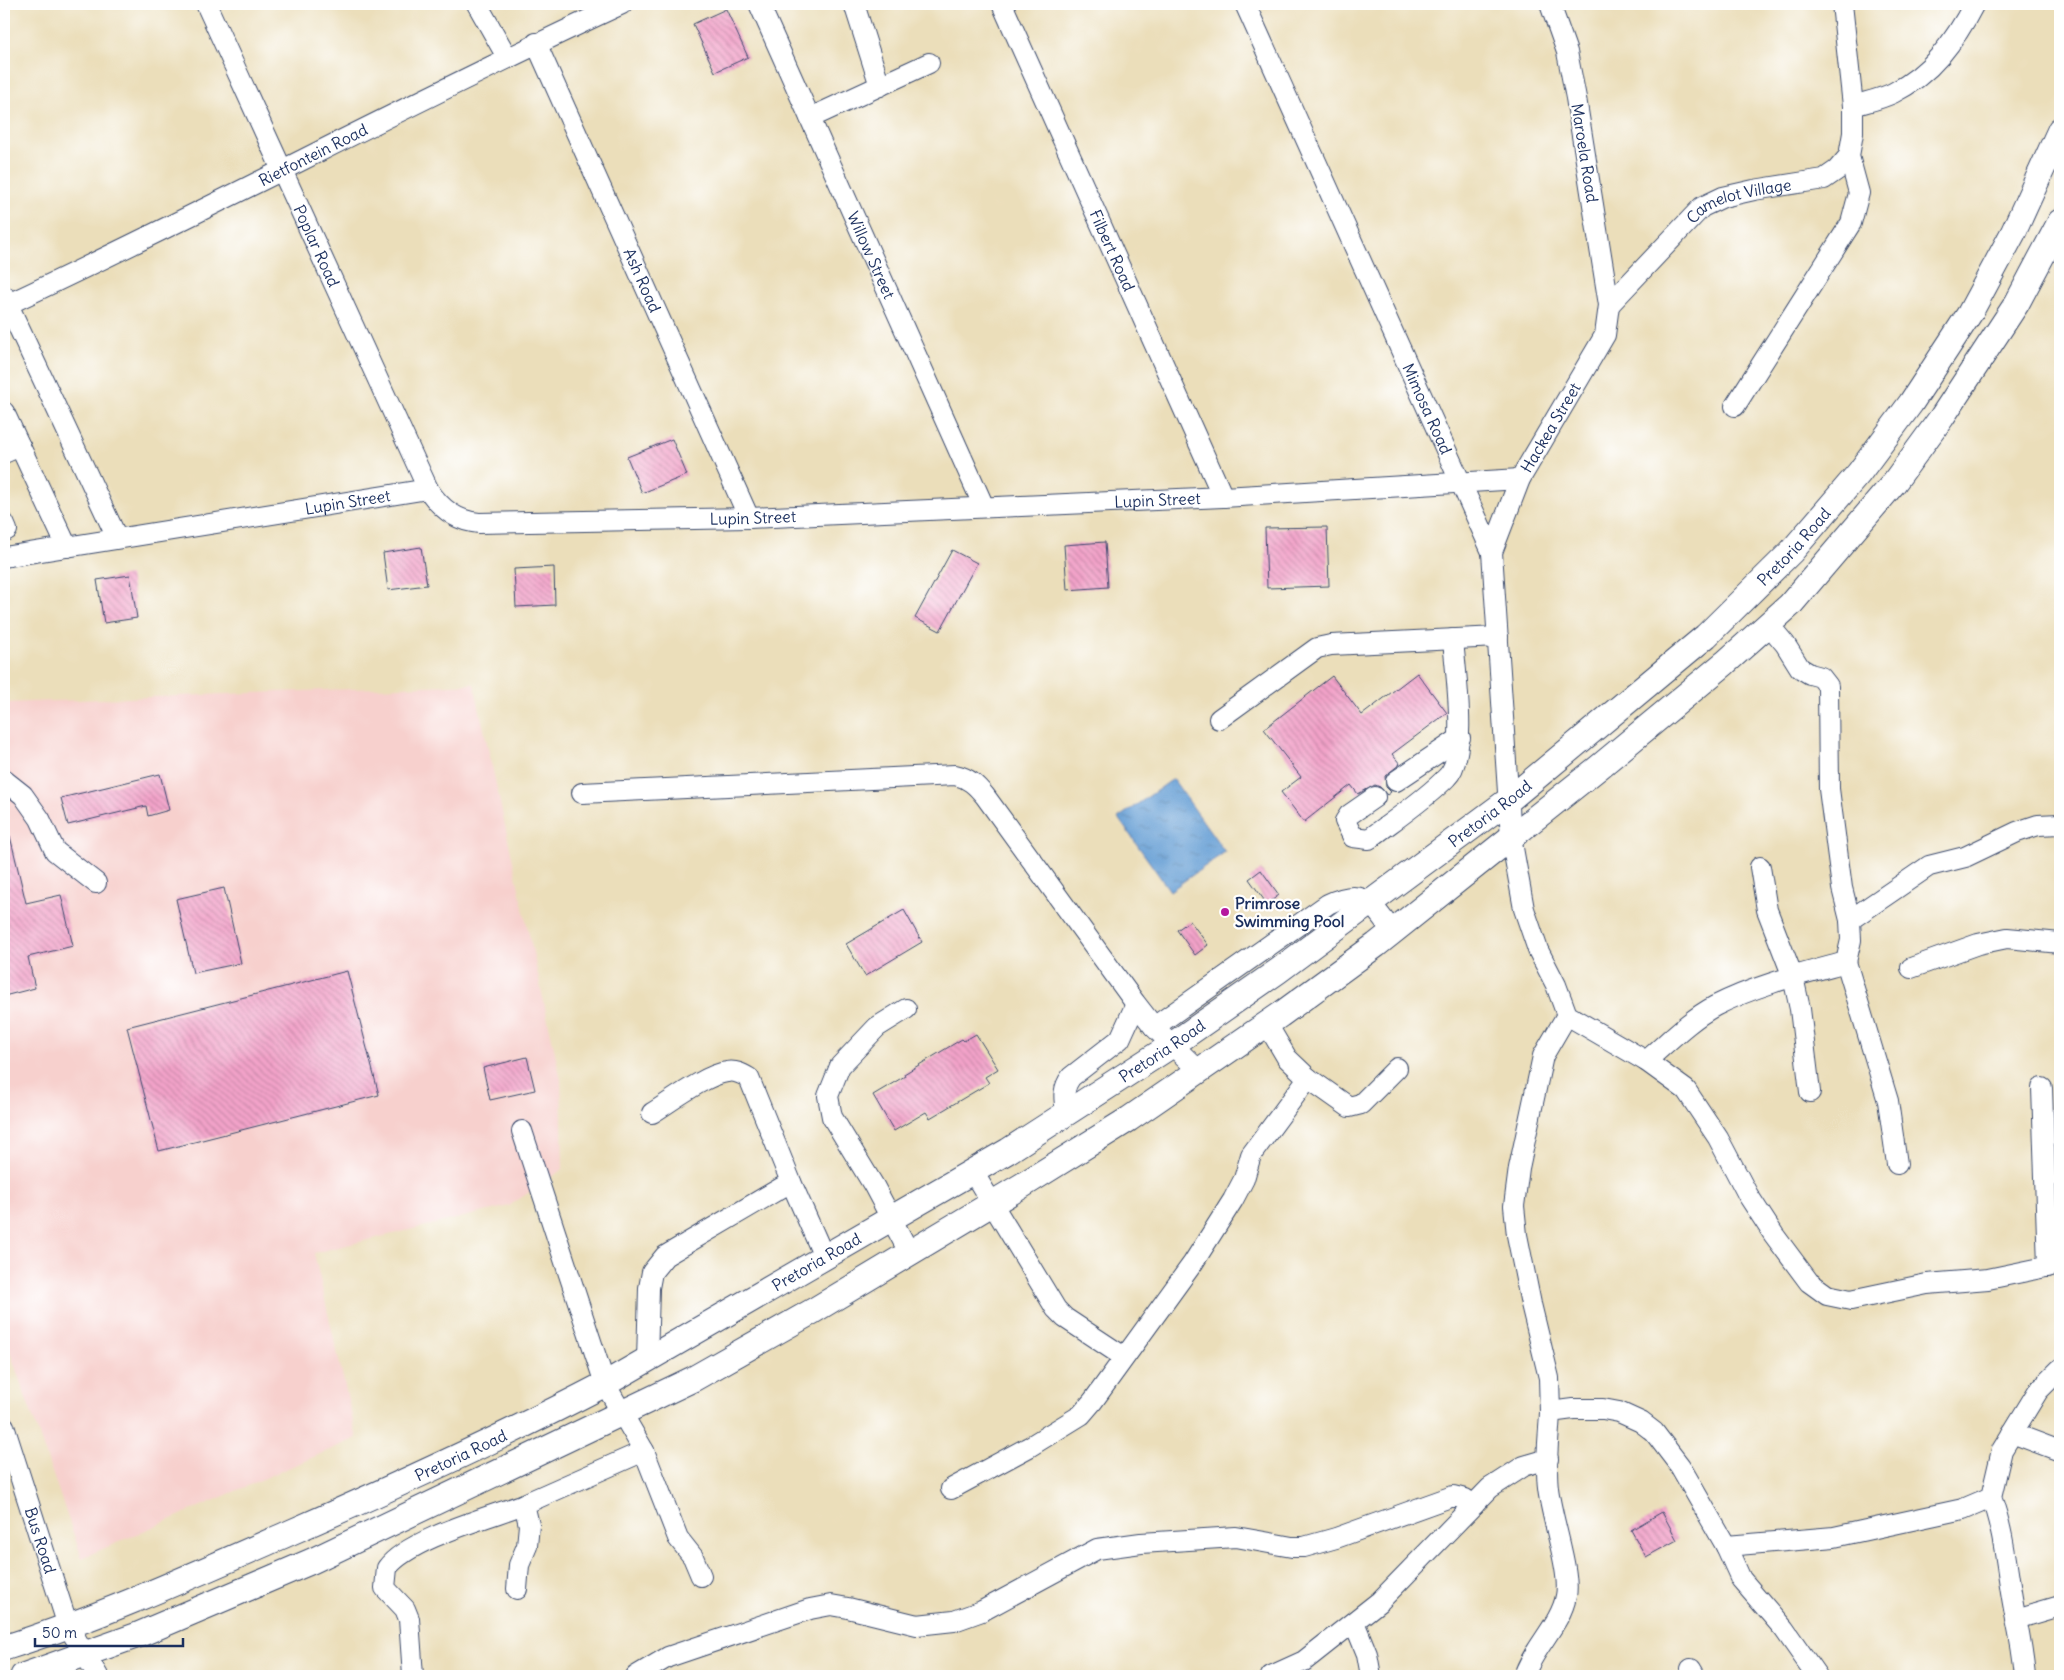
<svg xmlns="http://www.w3.org/2000/svg" width="2064" height="1680" font-family="Delius,sans-serif">
  <style>
    .built { fill: #f7d0cd }
    .water { fill: url(#water-ripples); stroke: #406699 }
    .building { fill: url(#building-back-hatch) }
    .lines { fill: none; stroke-linecap: round; stroke-linejoin: round }
    .minor-casing { stroke: #3a496c; stroke-width: 22 }
    .major-casing { stroke: #3a496c; stroke-width: 27 }
    .minor { stroke: #fff; stroke-width: 20 }
    .major { stroke: #fff; stroke-width: 25 }
    .poi-dot { fill: #b5179e; stroke: #fff; stroke-width: 2 }
    .labels { text-anchor: middle; stroke-width: 4.5; stroke-linejoin: round; paint-order: stroke }
    .street-label { font-size: 16px; fill: #1b2f5e; stroke: #fff }
    .poi-label { font-size: 16px; font-weight: bold; fill: #1b2f5e; stroke: #fff; text-anchor: start }
  </style>
  <defs>
    <pattern id="water-ripples" width="26" height="14" patternUnits="userSpaceOnUse" patternTransform="scale(1.25)"><rect width="26" height="14" fill="#659ed4"/><path d="M2 4q2-2 4 0t4 0M15 11q2-2 4 0t4 0" fill="none" stroke="#5281af"/></pattern>
    <pattern id="building-back-hatch" width="6" height="6" patternUnits="userSpaceOnUse" patternTransform="scale(1.25)"><rect width="6" height="6" fill="#f3a3c9"/><path d="M-1 5l2 2M0 0l6 6M5-1l2 2" fill="none" stroke="#c485a6"/></pattern>
  </defs>
  <rect width="100%" height="100%" fill="#fff"/>
  <filter id="ink" filterUnits="userSpaceOnUse"><feTurbulence type="fractalNoise" baseFrequency=".02" numOctaves="2"/><feDisplacementMap in="SourceGraphic" scale="10" xChannelSelector="R" yChannelSelector="G"/><feConvolveMatrix kernelMatrix="1 2 1 2 8 2 1 2 1" color-interpolation-filters="sRGB"/></filter>
  <filter id="wash" filterUnits="userSpaceOnUse"><feTurbulence type="fractalNoise" baseFrequency=".0096" numOctaves="4" result="noise"/><feDisplacementMap in="SourceGraphic" scale="20" xChannelSelector="R" yChannelSelector="G"/><feGaussianBlur stdDeviation="1.12" result="paint"/><feColorMatrix in="noise" values="0 0 0 0 0 0 0 0 0 0 0 0 0 0 0 0 0 1.4 0 .05"/><feComposite in="paint" operator="in"/></filter>
  <g filter="url(#wash)">
    <rect width="100%" height="100%" fill="#ebdeba"/>
    <!-- built -->
    <polygon class="built" points="474,684 561,1080 563,1169 509,1206 314,1253 357,1438 82,1558 4,1335 4,703"/>
    <!-- water -->
    <polygon class="water" points="1173,779 1225,852 1170,891 1118,818"/>
    <g id="blocks">
      <!-- building -->
      <g class="building">
        <polygon points="726,9 748,57 715,72 693,24"/>
        <polygon points="672,439 687,475 642,493 627,457"/>
        <polygon points="1327,527 1329,586 1267,588 1265,528"/>
        <polygon points="1105,542 1108,587 1067,590 1064,545"/>
        <polygon points="421,547 427,585 388,590 383,553"/>
        <polygon points="952,550 977,563 940,631 915,618"/>
        <polygon points="554,567 555,605 516,607 514,569"/>
        <polygon points="130,575 137,618 104,623 97,580"/>
        <polygon points="1417,673 1447,713 1392,754 1400,764 1385,776 1386,787 1391,792 1387,795 1380,787 1375,785 1358,794 1351,785 1304,822 1281,792 1301,777 1264,729 1332,676 1362,715"/>
        <polygon points="160,774 169,810 148,816 146,806 68,825 61,798"/>
        <polygon points="4,836 10,836 26,903 61,895 73,946 28,957 35,988 4,996"/>
        <polygon points="1261,870 1279,895 1267,904 1249,879"/>
        <polygon points="224,888 241,963 193,973 176,899"/>
        <polygon points="904,910 922,942 865,976 846,944"/>
        <polygon points="1190,921 1208,945 1195,955 1177,930"/>
        <polygon points="347,971 379,1095 159,1151 127,1027"/>
        <polygon points="976,1034 998,1069 985,1077 989,1083 930,1118 926,1112 894,1131 873,1095 905,1076 904,1074 962,1039 964,1041"/>
        <polygon points="527,1057 535,1090 490,1100 483,1068"/>
        <polygon points="1662,1512 1677,1540 1646,1557 1631,1530"/>
      </g>
    </g>
  </g>
  <g filter="url(#ink)">
    <use href="#blocks" fill-opacity="0" stroke="#3a496c" stroke-width="1"/>
    <g class="lines">
      <!-- minor casing -->
      <g class="minor-casing">
        <g id="minor">
          <path id="s1" d="M206 4 428 489C440 508 456 521 479 523L749 518 1223 497 1520 479"/>
          <polyline points="477,4 507,57"/>
          <path id="s2" d="M759 4 984 507"/>
          <polyline points="854,4 880,86"/>
          <path id="s3" d="M1002 4 1223 497"/>
          <path id="s4" d="M1245 4 1492 552 1511 837 1524 909 1538 950 1556 985 1567 1015 1646 1061 1686 1090 1718 1138 1748 1195 1774 1235 1809 1282 1827 1295 1851 1300 1927 1284 1988 1279 2060 1264"/>
          <path id="s5" d="M536 43 749 518"/>
          <path d="M1853 106C1866 102 1881 99 1893 93 1931 74 1955 41 1974 4"/>
          <polyline points="810,118 929,63"/>
          <polyline points="4,296 117,538"/>
          <path id="s6" d="M1609 305 1702 207 1723 197 1754 190 1824 179 1837 170 1849 156 1853 133V106L1842 4"/>
          <path id="s7" d="M4 306C212 209 414 100 622 4"/>
          <polyline points="1735,406 1851,223 1859,193 1849,156"/>
          <polyline points="4,412 67,547"/>
          <polyline points="4,453 20,446"/>
          <polyline points="4,523 7,530"/>
          <path id="s8" d="M1492 552 1520 479 1605 335 1609 305 1576 98 1567 52 1550 4"/>
          <path id="s9" d="M4 557 428 489"/>
          <polyline points="1219,719 1317,648 1331,645 1498,637"/>
          <polyline points="4,780 23,795 40,819 55,851 96,883"/>
          <polyline points="1396,781 1460,738"/>
          <path d="M582 793 955 775C969 778 976 785 985 796L1136 1004 1154 1027 1199 1071"/>
          <path d="M1375 797 1349 815 1345 821 1353 837 1369 839C1394 820 1426 799 1447 777 1469 756 1455 670 1453 639"/>
          <polyline points="1760,867 1767,910 1793,977 1800,1009 1810,1092"/>
          <polyline points="1850,920 1929,866 1965,857 2017,832 2038,825 2060,824"/>
          <polyline points="1846,962 1888,1101 1897,1164"/>
          <polyline points="1911,968 1978,944 2007,938 2060,943"/>
          <polyline points="906,1009 877,1027 840,1066 828,1096 832,1117 874,1186 910,1254"/>
          <path d="M1154 1027 1328 904C1366 886 1371 904 1393 932"/>
          <path d="M1646 1061C1668 1042 1689 1020 1715 1006 1756 985 1802 974 1846 962L1851 940 1850 920 1842 888 1829 789 1828 686 1821 677 1810 674 1800 668 1785 644 1769 625"/>
          <polyline points="1308,1078 1349,1107 1361,1104 1397,1068"/>
          <polyline points="2042,1088 2048,1267"/>
          <path d="M1066 1112C1064 1098 1062 1089 1071 1077L1120 1039 1136 1004"/>
          <path d="M652 1113C670 1102 707 1074 727 1072 735 1070 742 1074 749 1078L791 1182"/>
          <polyline points="522,1131 605,1384 644,1451 678,1538 693,1557 701,1576"/>
          <polyline points="973,1172 1056,1309 1065,1318 1124,1357"/>
          <polyline points="647,1361 649,1288 652,1272 665,1256 791,1182 825,1259"/>
          <polyline points="1550,1412 1549,1378 1531,1304 1517,1235 1514,1206 1519,1168 1543,1056 1567,1015"/>
          <path id="s10" d="M4 1426 68 1626 98 1676"/>
          <polyline points="2012,1433 2060,1451"/>
          <polyline points="951,1489 1029,1447 1081,1415 1093,1401 1193,1263 1233,1200 1244,1179 1251,1155 1308,1078 1287,1058 1267,1024"/>
          <path d="M1991 1497C2006 1537 2007 1578 2016 1619 2020 1638 2023 1656 2025 1676"/>
          <polyline points="1726,1546 1834,1537 1963,1509 1991,1497 2002,1450 2038,1391 2060,1369"/>
          <polyline points="517,1589 519,1565 527,1546 529,1525 524,1504 644,1451"/>
          <polyline points="2016,1619 2060,1606"/>
          <polyline points="1354,1622 1367,1654 1371,1676"/>
          <polyline points="1691,1669 1695,1676"/>
          <path d="M413 1676 409 1619 405 1609 385 1588 387 1568C408 1539 490 1517 524 1504"/>
          <polyline points="636,1676 668,1657 810,1609 831,1605 848,1608 917,1625 954,1621 982,1611 1097,1549 1141,1543 1236,1537 1292,1547 1304,1547 1336,1538 1453,1496 1465,1499 1474,1505"/>
          <polyline points="1271,1676 1304,1661 1380,1601 1490,1488 1524,1466 1548,1459"/>
          <path d="M1524 1676C1533 1648 1561 1624 1566 1596 1571 1572 1551 1517 1548 1488 1545 1463 1549 1437 1550 1412L1573 1409H1603L1619 1412 1641 1422 1654 1432 1680 1466 1726 1546 1741 1579 1784 1629 1817 1676"/>
        </g>
      </g>
      <!-- major casing -->
      <g class="major-casing">
        <g id="major">
          <path id="s11" d="M4 1648C101 1617 194 1575 287 1534 394 1487 502 1438 605 1384L1008 1151 1172 1045 1278 971 1510 799 1706 636 1791 552 1859 473 1911 403 1970 313 2013 233 2060 130"/>
          <polyline points="23,1676 138,1635 312,1561 693,1379 813,1311 1023,1185 1129,1119 1280,1015 1376,945 1598,768 1725,663 1790,605 1893,484 1942,417 2017,303 2060,222"/>
        </g>
      </g>
      <!-- minor -->
      <use href="#minor" class="minor"/>
      <!-- major -->
      <use href="#major" class="major"/>
    </g>
  </g>
  <!-- markers -->
  <circle class="poi-dot" cx="1225" cy="912" r="5"/>
  <g class="labels">
    <!-- street labels -->
    <g class="street-label">
      <text transform="translate(1585 153) rotate(81)" y="6">Maroela Road</text>
      <text dy="6" stroke="none"><textPath href="#s7" startOffset="344">Rietfontein Road</textPath></text>
      <text dy="6" stroke="none"><textPath href="#s6" startOffset="172">Camelot Village</textPath></text>
      <text dy="6" stroke="none"><textPath href="#s1" startOffset="266">Poplar Road</textPath></text>
      <text dy="6" stroke="none"><textPath href="#s3" startOffset="270">Filbert Road</textPath></text>
      <text dy="6" stroke="none"><textPath href="#s2" startOffset="275">Willow Street</textPath></text>
      <text dy="6" stroke="none"><textPath href="#s5" startOffset="260">Ash Road</textPath></text>
      <text dy="6" stroke="none"><textPath href="#s4" startOffset="444">Mimosa Road</textPath></text>
      <text dy="6" stroke="none"><textPath href="#s8" startOffset="138">Hackea Street</textPath></text>
      <text dy="6" stroke="none"><textPath href="#s1" startOffset="1276">Lupin Street</textPath></text>
      <text dy="6" stroke="none"><textPath href="#s9" startOffset="348">Lupin Street</textPath></text>
      <text dy="6" stroke="none"><textPath href="#s1" startOffset="871">Lupin Street</textPath></text>
      <text dy="6" stroke="none"><textPath href="#s11" startOffset="2116">Pretoria Road</textPath></text>
      <text dy="6" stroke="none"><textPath href="#s11" startOffset="1711">Pretoria Road</textPath></text>
      <text dy="6" stroke="none"><textPath href="#s11" startOffset="1306">Pretoria Road</textPath></text>
      <text dy="6" stroke="none"><textPath href="#s11" startOffset="901">Pretoria Road</textPath></text>
      <text dy="6" stroke="none"><textPath href="#s11" startOffset="496">Pretoria Road</textPath></text>
      <text dy="6" stroke="none"><textPath href="#s10" startOffset="120">Bus Road</textPath></text>
    </g>
    <!-- poi labels -->
    <g class="poi-label">
      <text x="1235" y="909">Primrose<tspan x="1235" dy="18">Swimming Pool</tspan></text>
    </g>
  </g>
  <!-- margin -->
  <rect width="2064" height="1680" fill="none" stroke="#fff" stroke-width="20"/>
  <!-- scale -->
  <path d="M35 1638v8h148v-8" fill="none" stroke="#1b2f5e" stroke-width="2.5"/>
  <text x="42" y="1638" font-size="15" fill="#1b2f5e" stroke="#ffffff" stroke-width="4" paint-order="stroke">50 m</text>
</svg>
